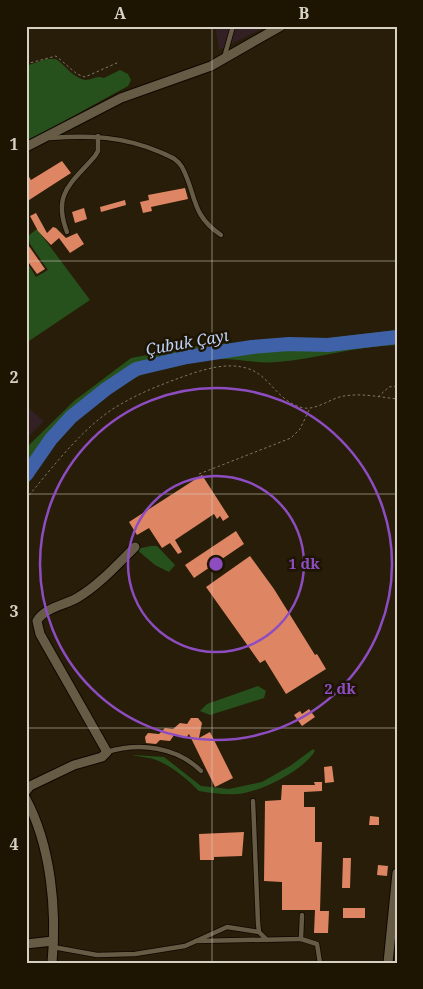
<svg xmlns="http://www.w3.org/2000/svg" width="423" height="989" font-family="'Noto Serif',serif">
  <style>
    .industrial { fill: #332025 }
    .green { fill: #27511c }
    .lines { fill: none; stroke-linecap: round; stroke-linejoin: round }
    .river { stroke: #3f61a8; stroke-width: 14 }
    .building { fill: #de8664 }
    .service-casing { stroke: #100700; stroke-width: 6 }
    .minor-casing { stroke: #100700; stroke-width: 11 }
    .path { stroke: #807868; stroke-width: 1; stroke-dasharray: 2.5 2.5; stroke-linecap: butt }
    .service { stroke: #665b45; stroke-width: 4.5 }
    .minor { stroke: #665b45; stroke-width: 9 }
    .grid { fill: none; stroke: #d7d1c5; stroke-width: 1; stroke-opacity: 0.55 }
    .ring { fill: none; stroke: #8d4dc0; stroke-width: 2.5 }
    .labels { text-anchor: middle; stroke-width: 5; stroke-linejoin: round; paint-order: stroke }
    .water-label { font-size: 16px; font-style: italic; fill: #bcd1f9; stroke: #1d1402 }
    .centre { fill: #8d4dc0; stroke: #1d1402; stroke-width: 2.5 }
    .ring-label { font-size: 15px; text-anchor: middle; font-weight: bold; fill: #8d4dc0; stroke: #1d1402; stroke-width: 5; stroke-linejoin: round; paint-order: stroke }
    .neatline { fill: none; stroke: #d7d1c5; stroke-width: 2 }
    .grid-label { font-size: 16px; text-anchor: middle; font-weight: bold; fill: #d7d1c5 }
  </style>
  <rect width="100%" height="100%" fill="#271d09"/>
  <!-- industrial -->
  <g class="industrial">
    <polygon points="215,26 267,26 219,50"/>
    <polygon points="26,406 44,421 26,439"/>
  </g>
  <!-- green -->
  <g class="green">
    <path d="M46 59H56C66 66 73 78 85 80 93 80 96 75 104 78L120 70 128 74 131 80 128 86 26 142V66Z"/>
    <polygon points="37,229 90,300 26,343 26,265 28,264 36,277 48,270 30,244 28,236"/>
    <path d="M397 330V345C356 346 317 359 277 362 257 364 236 358 216 359 124 363 78 411 26 480V448L74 401 131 358 208 344 312 340Z"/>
    <polygon points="151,546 157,546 175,565 169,572 155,565 136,549"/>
    <polygon points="258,686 266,691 264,698 210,715 200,711 207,704"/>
    <path d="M313 749 315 751C303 771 260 792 238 794 225 795 211 793 199 791 187 779 172 766 156 760 149 757 140 757 132 755L164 757 201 786 229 789 262 782 290 766Z"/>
  </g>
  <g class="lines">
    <!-- river -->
    <polyline class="river" points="26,475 51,439 71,417 106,389 136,369 187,357 252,347 289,344 328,345 397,337"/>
  </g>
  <!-- building -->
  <g class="building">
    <polygon points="62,161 71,173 26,202 26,172 31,180"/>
    <polygon points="185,188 188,199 151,207 152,211 143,213 140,202 149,200 148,195"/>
    <polygon points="125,200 126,205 101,212 100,207"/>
    <polygon points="84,208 87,219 75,223 72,212"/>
    <polygon points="36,213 47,233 53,227 56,228 66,238 77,233 84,244 70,253 59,238 51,245 38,231 30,216"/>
    <polygon points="26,242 45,269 37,274 26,259"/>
    <polygon points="202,475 229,517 223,521 220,516 217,519 214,514 175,540 182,552 178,554 170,543 162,548 149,528 137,535 129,522"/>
    <polygon points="236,531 244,544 194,578 185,565"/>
    <polygon points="250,556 274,589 315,655 317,654 326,669 286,694 265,660 260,663 206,587"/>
    <polygon points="309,709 315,717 302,726 294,715 300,711 302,714"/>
    <polygon points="191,718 198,718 202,723 199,738 210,732 233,778 215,787 189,734 186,738 174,735 170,741 160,740 156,744 146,743 145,737 148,733 159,734 165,728 173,729 180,723 187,724"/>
    <polygon points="332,766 334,782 325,783 324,767"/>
    <polygon points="314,782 322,782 322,791 304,792 304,807 315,807 315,842 322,842 320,911 329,911 328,933 314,933 315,910 282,910 282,882 264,881 265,801 281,800 282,785 315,785"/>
    <polygon points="370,816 379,817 379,825 369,825"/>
    <polygon points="244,832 242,856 214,857 214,860 200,860 199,834"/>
    <polygon points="343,858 351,858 350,888 342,888"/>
    <polygon points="378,865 388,866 387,876 377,875"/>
    <rect x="343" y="908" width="22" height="10"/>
  </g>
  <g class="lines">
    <!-- service casing -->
    <g class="service-casing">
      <g id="service">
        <polyline points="224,58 233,26"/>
        <path d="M50 138C89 135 122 136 160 152 168 156 177 158 182 167 197 195 190 214 221 235"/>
        <path d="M67 232C52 193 72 183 95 156L98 151V136"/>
        <path d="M107 752C140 742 177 747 201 771"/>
        <polyline points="253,801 258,923 259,932 267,940"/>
        <polyline points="302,915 301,939 317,944 320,963"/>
        <polyline points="196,941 301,939"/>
        <polyline points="53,947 97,955 135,954 185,946 227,927 259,932"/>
      </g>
    </g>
    <!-- minor casing -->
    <g class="minor-casing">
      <g id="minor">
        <polyline points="26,147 121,98 211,66 281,26"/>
        <path d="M26 791 30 786 74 765 102 757 107 752 40 634 37 621C44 608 65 605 77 598 99 585 117 565 135 547"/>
        <path d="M26 799C51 846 57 910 52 963"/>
        <polyline points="26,944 53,941"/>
        <polyline points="388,963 397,873"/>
      </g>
    </g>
    <!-- path -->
    <g class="path">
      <polyline points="26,64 56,56 77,74 85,77 119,62"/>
      <polyline points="378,397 389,387 397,386"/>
      <polyline points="199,474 291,438 300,429 310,408"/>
      <path d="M26 499C51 469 83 427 116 407 137 394 160 385 182 377 202 370 225 362 246 368 270 374 276 402 304 408 317 410 331 398 344 396 361 393 380 397 397 399"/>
    </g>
    <!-- service -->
    <use href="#service" class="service"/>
    <!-- minor -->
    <use href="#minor" class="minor"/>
  </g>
  <!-- grid -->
  <path class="grid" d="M212 26V963M26 261H397M26 494H397M26 728H397"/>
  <!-- distance rings -->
  <g class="ring">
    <circle cx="216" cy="564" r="88"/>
    <circle cx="216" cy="564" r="176"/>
  </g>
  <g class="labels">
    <!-- water labels -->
    <g class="water-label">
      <text transform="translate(187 342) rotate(-10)" y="6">Çubuk Çayı</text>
    </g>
  </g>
  <circle cx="216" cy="564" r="8" class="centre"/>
  <g class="ring-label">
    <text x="304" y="569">1 dk</text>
    <text x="340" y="694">2 dk</text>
  </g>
  <!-- border -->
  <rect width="423" height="989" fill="none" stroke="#1d1402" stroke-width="55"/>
  <rect x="28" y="28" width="368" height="934" class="neatline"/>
  <g class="grid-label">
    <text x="120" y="19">A</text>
    <text x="304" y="19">B</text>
    <text x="14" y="150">1</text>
    <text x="14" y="383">2</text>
    <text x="14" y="617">3</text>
    <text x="14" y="850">4</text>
  </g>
</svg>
